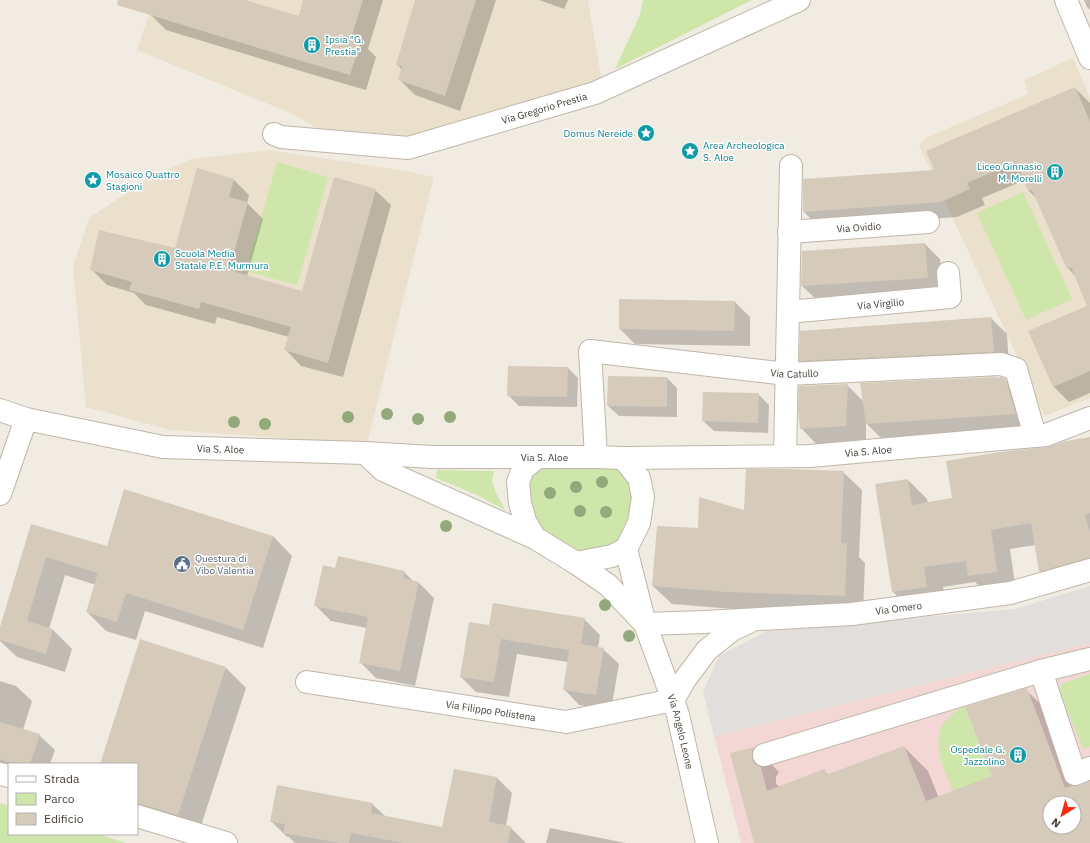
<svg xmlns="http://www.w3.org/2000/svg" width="1090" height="843" font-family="'IBM Plex Sans',sans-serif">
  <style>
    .education { fill: #ebe0cc }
    .medical { fill: #f3d7d5; fill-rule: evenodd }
    .green { fill: #cee6aa }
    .parking { fill: #e1dedb }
    .shadow { fill: #0003; fill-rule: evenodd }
    .building { fill: #d6cabb; fill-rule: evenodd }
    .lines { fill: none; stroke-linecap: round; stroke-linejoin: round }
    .minor-casing { stroke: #bfb6a8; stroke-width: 24 }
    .minor { stroke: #fff; stroke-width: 22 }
    .tree { fill: #94a97b }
    .labels { text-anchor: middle; stroke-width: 3; stroke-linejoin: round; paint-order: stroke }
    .culture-label { font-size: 10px; fill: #0d838f; stroke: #fff; text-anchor: start }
    .street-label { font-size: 10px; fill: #433c33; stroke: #fff }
    .service-label { font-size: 10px; fill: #4e5e75; stroke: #fff; text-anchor: start }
  </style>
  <rect width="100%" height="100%" fill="#f1ece2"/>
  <!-- education -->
  <g class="education">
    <polygon points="153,0 588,0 603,89 408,148 345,143 290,113 137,50 149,14"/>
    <polygon points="1073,58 1090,97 1090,398 1045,416 919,146 925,138 1028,94 1024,80"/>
    <polygon points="269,150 406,171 434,177 367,444 170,430 86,407 73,267 89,218 152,176 192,159"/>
  </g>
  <!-- medical -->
  <path class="medical" d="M1090 643V843H741L714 736ZM1050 803H1074V827H1050Z"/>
  <!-- green -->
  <g class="green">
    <polygon points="643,0 752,0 615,69 640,15"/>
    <polygon points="277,162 328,177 297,285 246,271"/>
    <polygon points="1023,192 1072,299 1026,320 977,213"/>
    <polygon points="596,457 639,478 626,549 576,563 535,538 523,469"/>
    <polygon points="437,470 494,471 492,481 496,493 505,510 477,495 436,478"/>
    <polygon points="1090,674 1090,747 1083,749 1059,690 1063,683"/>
    <path d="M964 705 992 776 953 791C945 771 932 747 942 726 946 719 958 710 964 705Z"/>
    <polygon points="0,803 9,806 9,834 97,834 126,843 0,843"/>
  </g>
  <!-- parking -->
  <polygon class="parking" points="1090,586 1090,643 714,736 703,692 719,656 767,631 1015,609"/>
  <!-- shadow -->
  <g class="shadow">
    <polygon points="155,0 241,0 299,17 304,0 383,0 368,49 376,57 366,90 314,75 166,30 150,14"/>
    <polygon points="416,0 496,0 460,111 415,95 400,80 402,70 397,64"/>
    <polygon points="539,0 568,0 564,9"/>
    <polygon points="1084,0 1090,0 1090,10 1087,7"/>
    <polygon points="1075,88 1090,103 1090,393 1069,402 1053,386 1089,306 1076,277 1068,268 1037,199 1029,191 1025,180 982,198 985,205 957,217 819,227 804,212 935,171"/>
    <polygon points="234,180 249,195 247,203 263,219 247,276 302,292 375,190 391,205 343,377 301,366 286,350 289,337 217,317 215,324 146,305 134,293 107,285 91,269 176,249"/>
    <polygon points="925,244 940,259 943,293 818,301 802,286"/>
    <polygon points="735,302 750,317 750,346 635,344 620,329"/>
    <polygon points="991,318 1007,334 1009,367 816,376 800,360"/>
    <polygon points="568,368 578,378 577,407 519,406 508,395"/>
    <polygon points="667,378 677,388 677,417 619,416 608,406"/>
    <polygon points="996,379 1005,380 1026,400 1035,434 887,444 866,423 866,446 821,449 801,428 847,385 863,401"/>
    <polygon points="758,394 769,405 768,433 714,431 703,421"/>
    <polygon points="1090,438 1090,582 1059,591 1040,571 1036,545 1010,549 1016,591 989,595 975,582 943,587 946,606 913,611 893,592 876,485 908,480 927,499 928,503 953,499 1048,448"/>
    <polygon points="843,472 862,490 859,557 865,563 863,614 746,610 672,604 653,586 699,529"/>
    <polygon points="32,525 107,547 273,536 292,556 263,648 145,611 136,640 106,631 87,612 96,585 65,575 49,629 53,630 72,649 65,672 17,657 0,641 0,630"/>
    <polygon points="336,569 404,572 414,582 418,582 434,598 415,686 376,678 360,662 367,628 331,621 315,605"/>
    <polygon points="584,619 600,635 598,648 603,649 619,664 611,710 579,705 564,689 568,662 517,654 509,697 476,692 461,677 490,626"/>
    <polygon points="226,668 246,688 198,835 137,816 137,764 101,764"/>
    <polygon points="0,681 16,686 32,701 23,730 39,735 55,750 50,764 9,764 9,772 0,769"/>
    <path d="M1026 690 1051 714 1079 787 1090 783V843H755L731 754 755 748 779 772 776 777V784L780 787 823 770 829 776 904 747 928 771 939 798 993 777ZM1050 803H1074V827H1050Z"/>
    <polygon points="454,770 497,778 512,793 506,826 510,827 526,843 295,843 289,837 287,837 271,821 372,804 386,817 443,828"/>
    <polygon points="550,828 626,843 546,843"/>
  </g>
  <!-- building -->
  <g class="building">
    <polygon points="118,0 245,0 299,16 303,0 363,0 351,38 361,41 350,75 298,60 117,5"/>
    <polygon points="415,0 476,0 445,96 398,80 402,66 396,65"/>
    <polygon points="1075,87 1090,121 1090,371 1053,387 1028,331 1087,306 1071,267 1067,269 1032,190 1028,191 1016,162 967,183 970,189 941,202 803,212 803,179 934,170 926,151"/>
    <polygon points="197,168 234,179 229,197 248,202 229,270 302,291 334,177 376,189 328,363 284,350 291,327 201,302 199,309 129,290 132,282 90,270 99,230 175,248"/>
    <polygon points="925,243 928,278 801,286 802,251"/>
    <polygon points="619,299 735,301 734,331 619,329"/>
    <polygon points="991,317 994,352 799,361 800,331"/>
    <polygon points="508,366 568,367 567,397 507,396"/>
    <polygon points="608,376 667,377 667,407 607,406"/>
    <polygon points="996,377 996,378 1001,377 1006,379 1016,414 866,424 860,383"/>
    <polygon points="848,384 846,426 800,429 798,410 799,386"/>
    <polygon points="703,392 759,393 758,423 702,421"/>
    <polygon points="1090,437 1090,513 1085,515 1090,533 1090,558 1087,558 1039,572 1031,523 991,530 997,572 968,576 966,561 924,567 927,587 892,592 875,484 908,479 912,505 952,498 946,461 1000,452 1047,447 1066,441"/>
    <polygon points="746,469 790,469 844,471 841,543 847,544 845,596 727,592 652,586 657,526 698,528 699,497 744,510"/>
    <polygon points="124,489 273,536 243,630 126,593 117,622 86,612 98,573 46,557 27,621 53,629 46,654 0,640 0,627 31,524 107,546"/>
    <polygon points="338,556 405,571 403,578 419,582 400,671 359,663 368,617 314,606 323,565 335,568"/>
    <polygon points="493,603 585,618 581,644 604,648 596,695 563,690 569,650 501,639 494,682 460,677 469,622 489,625"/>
    <polygon points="140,639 226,667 178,815 137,803 137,764 100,764"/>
    <path d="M1027 688 1065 788 1071 786H1080L1090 781V843H754L730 753 755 747 752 752V758L755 764 761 767 767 791 824 769 826 775 904 746 926 801 992 776 965 707ZM1050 803H1074V827H1050Z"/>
    <polygon points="0,722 40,734 30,764 15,764 0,759"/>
    <polygon points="454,769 497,777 489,822 511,826 508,843 403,843 351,833 349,843 340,843 283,833 285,824 270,822 277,785 373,803 371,813 442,827"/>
  </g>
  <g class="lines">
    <!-- minor casing -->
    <g class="minor-casing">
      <g id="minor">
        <polyline points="1066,0 1090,58"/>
        <path id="s1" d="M274 134 281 137 408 148 595 93 799 0"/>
        <path id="s2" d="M789 232 928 222"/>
        <path id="s3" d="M788 312 950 297 948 273"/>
        <path id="s4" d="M0 410 26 419 163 447 365 453 432 457H596L623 458 810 456 1046 435 1090 418"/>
        <path id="s5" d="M365 453 383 470 535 538 576 563 608 585 645 624 704 622 852 614 1010 593 1090 570"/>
        <polyline points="785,456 791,166"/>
        <path id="s6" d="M596 457 590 351 787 374 1001 364 1016 369 1035 436"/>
        <polyline points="0,494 26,419"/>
        <polyline points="535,538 525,521 520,503 518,482 523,469 538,457"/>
        <path id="s7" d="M626 549 645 624 673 700 678 715 707 843"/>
        <polyline points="576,563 612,556 626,549 639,523 643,497 639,478 623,458"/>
        <polyline points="1041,671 1075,774 1090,768"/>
        <path id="s8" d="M307 682 566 722 673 700 686 678 707 650 732 630 749 622"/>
        <polyline points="764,755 1041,671 1090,659"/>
        <polyline points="0,774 9,776"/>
        <polyline points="137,816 226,843"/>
      </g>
    </g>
    <!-- minor -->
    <use href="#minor" class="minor"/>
  </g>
  <!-- trees -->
  <g class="tree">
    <circle cx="387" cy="414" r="6"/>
    <circle cx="348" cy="417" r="6"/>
    <circle cx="450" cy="417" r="6"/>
    <circle cx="418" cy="419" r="6"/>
    <circle cx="234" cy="422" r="6"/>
    <circle cx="265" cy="424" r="6"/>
    <circle cx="602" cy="482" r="6"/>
    <circle cx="576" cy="487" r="6"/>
    <circle cx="550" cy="493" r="6"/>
    <circle cx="580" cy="511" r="6"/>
    <circle cx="606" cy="512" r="6"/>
    <circle cx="446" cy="526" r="6"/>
    <circle cx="605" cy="605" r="6"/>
    <circle cx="629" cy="636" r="6"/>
  </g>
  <!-- icons -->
  <defs>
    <g id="building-disc" transform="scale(0.9)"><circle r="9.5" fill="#0f9aa8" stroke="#fff"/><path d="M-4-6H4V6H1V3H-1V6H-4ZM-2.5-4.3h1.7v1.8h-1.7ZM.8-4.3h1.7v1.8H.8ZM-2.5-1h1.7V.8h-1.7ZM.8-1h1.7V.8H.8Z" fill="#fff"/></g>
    <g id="sight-disc" transform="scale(0.9)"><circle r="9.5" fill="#0f9aa8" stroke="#fff"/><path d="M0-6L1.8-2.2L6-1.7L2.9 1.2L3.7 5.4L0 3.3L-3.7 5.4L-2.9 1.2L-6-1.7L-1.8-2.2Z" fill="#fff"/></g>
    <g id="civic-disc" transform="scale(0.9)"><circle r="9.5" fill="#5c6f8a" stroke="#fff"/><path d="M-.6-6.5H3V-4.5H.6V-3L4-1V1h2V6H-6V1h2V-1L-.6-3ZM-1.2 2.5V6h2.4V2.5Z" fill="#fff"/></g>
  </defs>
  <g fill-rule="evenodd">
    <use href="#building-disc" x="312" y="45"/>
    <use href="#sight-disc" x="646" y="133"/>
    <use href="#sight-disc" x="690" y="151"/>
    <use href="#building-disc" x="1055" y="172"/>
    <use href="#sight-disc" x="93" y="180"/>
    <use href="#building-disc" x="162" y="259"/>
    <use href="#civic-disc" x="182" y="564"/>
    <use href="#building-disc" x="1018" y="755"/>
  </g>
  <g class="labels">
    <!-- culture labels -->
    <g class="culture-label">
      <text x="325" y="43">Ipsia "G.<tspan x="325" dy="12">Prestia"</tspan></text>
      <text x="633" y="137" text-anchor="end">Domus Nereide</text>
      <text x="703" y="149">Area Archeologica<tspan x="703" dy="12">S. Aloe</tspan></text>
      <text x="1042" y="170" text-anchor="end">Liceo Ginnasio<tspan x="1042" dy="12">M. Morelli</tspan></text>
      <text x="106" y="178">Mosaico Quattro<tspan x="106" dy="12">Stagioni</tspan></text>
      <text x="175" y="257">Scuola Media<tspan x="175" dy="12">Statale P.E. Murmura</tspan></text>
      <text x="1005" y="753" text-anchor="end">Ospedale G.<tspan x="1005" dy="12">Jazzolino</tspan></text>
    </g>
    <!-- street labels -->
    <g class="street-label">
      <text dy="4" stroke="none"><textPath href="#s1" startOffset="277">Via Gregorio Prestia</textPath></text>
      <text dy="4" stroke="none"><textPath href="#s2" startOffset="70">Via Ovidio</textPath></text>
      <text dy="4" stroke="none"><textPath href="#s3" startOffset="93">Via Virgilio</textPath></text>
      <text dy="4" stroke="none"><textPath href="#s6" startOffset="312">Via Catullo</textPath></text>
      <text dy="4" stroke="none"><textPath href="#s4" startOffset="225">Via S. Aloe</textPath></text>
      <text dy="4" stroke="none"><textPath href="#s4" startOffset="873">Via S. Aloe</textPath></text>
      <text dy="4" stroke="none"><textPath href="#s4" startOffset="549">Via S. Aloe</textPath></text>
      <text dy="4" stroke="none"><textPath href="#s5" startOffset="586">Via Omero</textPath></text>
      <text dy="4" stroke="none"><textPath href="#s8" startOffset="186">Via Filippo Polistena</textPath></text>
      <text dy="4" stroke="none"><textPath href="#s7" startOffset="191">Via Angelo Leone</textPath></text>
    </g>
    <!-- service labels -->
    <g class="service-label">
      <text x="195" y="562">Questura di<tspan x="195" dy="12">Vibo Valentia</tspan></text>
    </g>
  </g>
  <!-- legend -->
  <rect x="8" y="763" width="130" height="72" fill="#ffffff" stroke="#b4b1ad"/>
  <rect x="16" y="776" width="20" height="6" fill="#ffffff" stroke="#b4b1ad"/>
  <text x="44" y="783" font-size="12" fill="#433c33">Strada</text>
  <rect x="16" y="793" width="20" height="12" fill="#cee6aa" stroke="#b4b1ad"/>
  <text x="44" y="803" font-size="12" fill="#433c33">Parco</text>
  <rect x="16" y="813" width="20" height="12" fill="#d6cabb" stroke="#b4b1ad"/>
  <text x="44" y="823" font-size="12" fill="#433c33">Edificio</text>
  <!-- north arrow -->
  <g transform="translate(1062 815) rotate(217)"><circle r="19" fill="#ffffff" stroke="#b4b1ad"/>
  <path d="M0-3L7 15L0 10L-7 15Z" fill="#fa2810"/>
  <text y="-6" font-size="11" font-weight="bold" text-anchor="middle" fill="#433c33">N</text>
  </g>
</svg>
